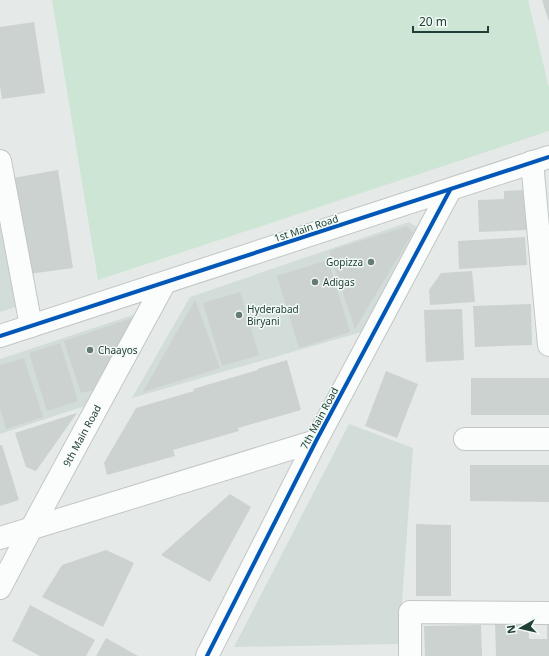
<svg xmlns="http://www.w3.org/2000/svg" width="549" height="656" font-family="'Noto Sans',sans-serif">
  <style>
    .built { fill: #d2dcd8 }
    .green { fill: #cde5d4 }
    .building { fill: #ccd2cf }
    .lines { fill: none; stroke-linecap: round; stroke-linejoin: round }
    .minor-casing { stroke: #c2c7c5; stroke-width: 24 }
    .tertiary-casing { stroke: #c2c7c5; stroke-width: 24 }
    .minor { stroke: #fbfcfc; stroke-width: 22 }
    .tertiary { stroke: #fbfcfc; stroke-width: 22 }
    .cycleway-casing { stroke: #f3faf6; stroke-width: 6 }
    .cycleway { stroke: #0057b8; stroke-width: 4 }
    .poi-dot { fill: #657c75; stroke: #f3faf6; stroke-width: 1.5 }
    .labels { text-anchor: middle; stroke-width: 3; stroke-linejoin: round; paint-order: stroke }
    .street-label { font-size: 10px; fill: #204037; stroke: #f3faf6 }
    .poi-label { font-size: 10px; fill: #204037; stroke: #f3faf6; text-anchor: start }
  </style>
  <rect width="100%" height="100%" fill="#e5eae8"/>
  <!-- built -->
  <g class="built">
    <polygon points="409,222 422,231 365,331 132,398 190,297"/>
    <polygon points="0,226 16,307 0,312"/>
    <polygon points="145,311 88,405 0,434 0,359"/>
    <polygon points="349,424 413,448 399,644 234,647"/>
  </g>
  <!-- green -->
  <polygon class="green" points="52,0 528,0 549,88 549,131 98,280"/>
  <!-- building -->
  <g class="building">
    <polygon points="542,0 549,0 549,22"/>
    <polygon points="34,22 45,93 2,99 0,86 0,27"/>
    <polygon points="58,170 73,268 29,274 13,178"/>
    <polygon points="525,190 527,230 479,232 478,200 504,199 504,191"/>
    <polygon points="407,226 413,232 355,329 329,251"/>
    <polygon points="525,237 527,265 459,269 458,241"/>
    <polygon points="328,260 350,332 299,348 277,276"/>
    <polygon points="472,271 475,302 430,305 429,290 441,273"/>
    <polygon points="240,292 259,355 222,366 203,303"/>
    <polygon points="195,300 220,368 143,392"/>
    <polygon points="531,304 532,345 475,347 473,306"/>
    <polygon points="462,309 464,360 426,362 424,310"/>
    <polygon points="132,318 134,323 93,390 81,393 64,341"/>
    <polygon points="60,343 78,401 47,411 29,353"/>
    <polygon points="24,358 43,417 6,429 0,408 0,365"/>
    <polygon points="287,360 301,410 238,428 239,431 173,450 175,456 107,475 104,463 136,408 194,391 193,389 258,370 257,369"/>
    <polygon points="386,371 418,384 397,438 365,426"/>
    <rect x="471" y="378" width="78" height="37"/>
    <polygon points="77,413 36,471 26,467 15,433"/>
    <polygon points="0,445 2,445 19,500 0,506"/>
    <polygon points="470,465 549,465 549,502 470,501"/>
    <polygon points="230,494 251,507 210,582 161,555"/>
    <polygon points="416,524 451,525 451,596 416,596"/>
    <polygon points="106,550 134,563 103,627 42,597 62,565"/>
    <polygon points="30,605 95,640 86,656 40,656 12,641"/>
    <polygon points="495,623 528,623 529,639 547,639 547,623 549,623 549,656 496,656"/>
    <polygon points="481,625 482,656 425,656 424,626"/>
    <polygon points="106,638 138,656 96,656"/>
  </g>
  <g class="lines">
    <!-- minor casing -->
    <g class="minor-casing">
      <g id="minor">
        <polyline points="0,161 31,326"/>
        <polyline points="532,162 549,345"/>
        <polyline points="465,439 549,439"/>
        <polyline points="0,538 316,441"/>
        <path id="s1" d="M0 588 31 529 164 284"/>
        <polyline points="207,656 316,441 450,190"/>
        <polyline points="410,656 410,612 549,613"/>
      </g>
    </g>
    <!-- tertiary casing -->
    <g class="tertiary-casing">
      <polyline id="tertiary" points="0,336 549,157"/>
    </g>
    <!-- minor -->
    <use href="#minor" class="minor"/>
    <!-- tertiary -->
    <use href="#tertiary" class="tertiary"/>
    <!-- cycleway casing -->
    <g class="cycleway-casing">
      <g id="cycleway">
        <polyline points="0,336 549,157"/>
        <polyline points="207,656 316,441 450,190"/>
      </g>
    </g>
    <!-- cycleway -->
    <use href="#cycleway" class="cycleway"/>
  </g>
  <!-- markers -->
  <g class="poi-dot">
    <circle cx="371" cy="262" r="4"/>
    <circle cx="315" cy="282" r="4"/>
    <circle cx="239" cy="315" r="4"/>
    <circle cx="90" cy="350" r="4"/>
  </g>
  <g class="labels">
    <!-- street labels -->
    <g class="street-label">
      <text transform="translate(306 228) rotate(-18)" y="4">1st Main Road</text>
      <text transform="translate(319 418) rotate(-62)" y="4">7th Main Road</text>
      <text dy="4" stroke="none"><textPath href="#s1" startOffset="173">9th Main Road</textPath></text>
    </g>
    <!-- poi labels -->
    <g class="poi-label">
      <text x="363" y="266" text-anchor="end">Gopizza</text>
      <text x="323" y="286">Adigas</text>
      <text x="247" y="313">Hyderabad<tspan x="247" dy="12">Biryani</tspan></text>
      <text x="98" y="354">Chaayos</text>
    </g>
  </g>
  <!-- north arrow -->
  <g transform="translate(521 628) rotate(262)" stroke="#f3faf6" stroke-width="3" paint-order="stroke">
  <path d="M0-3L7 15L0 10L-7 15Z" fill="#204037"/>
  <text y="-6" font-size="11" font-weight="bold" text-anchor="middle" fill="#204037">N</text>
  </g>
  <!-- scale -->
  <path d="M413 26v6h75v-6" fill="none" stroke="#204037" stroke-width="2"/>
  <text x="419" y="26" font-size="12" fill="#204037" stroke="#f3faf6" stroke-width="3" paint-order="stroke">20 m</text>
</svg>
